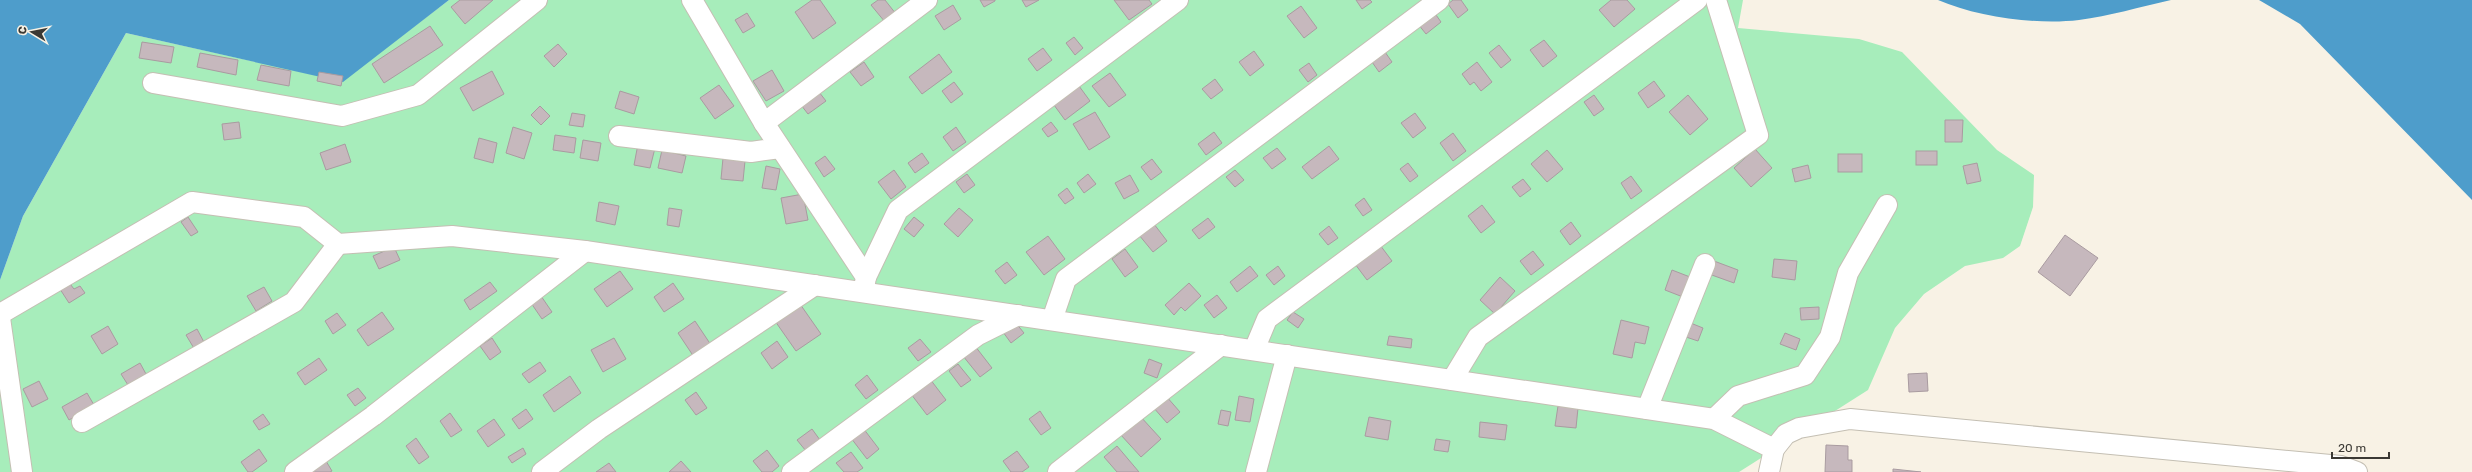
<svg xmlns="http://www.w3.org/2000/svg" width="2472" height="472" font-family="Rubik,sans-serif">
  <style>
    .green { fill: #a7edbb }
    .water { fill: #4e9dcb }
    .building { fill: #c6b8bd; stroke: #a99ba0 }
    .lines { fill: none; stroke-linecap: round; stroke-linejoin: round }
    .minor-casing { stroke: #c4bfb3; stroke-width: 22 }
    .minor { stroke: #fff; stroke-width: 20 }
  </style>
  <rect width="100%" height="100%" fill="#f8f2e5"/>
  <!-- green -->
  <polygon class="green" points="449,0 1743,0 1738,28 1859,39 1902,52 1997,150 2034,175 2033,207 2020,246 2003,258 1965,266 1924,294 1895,328 1868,390 1739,472 0,472 0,280 23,216 126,33 342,81"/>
  <!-- water -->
  <g class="water">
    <polygon points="0,0 449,0 343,82 126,33 23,216 0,280"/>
    <path d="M1938 0H2171C2140 7 2109 16 2079 20 2037 25 1977 17 1938 0Z"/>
    <polygon points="2259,0 2472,0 2472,200 2300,24"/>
  </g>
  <!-- building -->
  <g class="building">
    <polygon points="460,0 493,0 465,24 451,7"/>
    <polygon points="812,0 820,0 836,23 813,39 795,12"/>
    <polygon points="878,0 885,0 896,14 885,22 871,5"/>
    <polygon points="980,0 995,0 995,1 984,7"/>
    <polygon points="1022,0 1039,0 1026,7"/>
    <polygon points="1114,0 1149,0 1152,4 1129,20"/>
    <polygon points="1356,0 1370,0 1372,2 1362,9"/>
    <polygon points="1453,0 1461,0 1468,10 1458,18 1448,4"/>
    <polygon points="1611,0 1627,0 1635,9 1614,27 1599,10"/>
    <polygon points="953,5 961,19 944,30 935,16"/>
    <polygon points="1301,6 1317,28 1304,38 1287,16"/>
    <polygon points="1434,12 1441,22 1426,34 1418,24"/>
    <polygon points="747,13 755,26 743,33 735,20"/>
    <polygon points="430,26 443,45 384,83 372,64"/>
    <polygon points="1074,37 1083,48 1075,55 1066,43"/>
    <polygon points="1544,40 1557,56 1543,67 1530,50"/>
    <polygon points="142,42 174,47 171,63 139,58"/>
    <polygon points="558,44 567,54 554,67 544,56"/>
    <polygon points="1499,45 1511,60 1501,68 1489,53"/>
    <polygon points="1043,48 1052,60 1037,71 1028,59"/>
    <polygon points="1254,51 1264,65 1250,76 1239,62"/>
    <polygon points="1385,52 1392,62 1379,72 1372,62"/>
    <polygon points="200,53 238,60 236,75 197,67"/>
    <polygon points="939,54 952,72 922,94 909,77"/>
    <polygon points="864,62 874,77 861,86 850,72"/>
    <polygon points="1477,62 1492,82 1481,91 1474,82 1470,85 1462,74"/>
    <polygon points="1309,63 1317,75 1308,82 1299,70"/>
    <polygon points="261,65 291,71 289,86 257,80"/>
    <polygon points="772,70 784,91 766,101 753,81"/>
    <polygon points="492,71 504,94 473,111 460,88"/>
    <polygon points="319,72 343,76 341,86 317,81"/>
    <polygon points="1110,73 1126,95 1109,107 1092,86"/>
    <polygon points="1215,79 1223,90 1211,99 1202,89"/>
    <polygon points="1654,81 1665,96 1648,108 1638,93"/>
    <polygon points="954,82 963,94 951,103 942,91"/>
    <polygon points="719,85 734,106 715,119 700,98"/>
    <polygon points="1079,86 1090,101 1065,120 1054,105"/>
    <polygon points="620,91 639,97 634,114 615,108"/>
    <polygon points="819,92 826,101 808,114 801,105"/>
    <polygon points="1594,95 1604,109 1594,116 1584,102"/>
    <polygon points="1688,95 1708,119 1690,135 1669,112"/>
    <polygon points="540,106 550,116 541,125 531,115"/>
    <polygon points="1095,112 1110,137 1089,150 1073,124"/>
    <polygon points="572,113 585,115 583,127 569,125"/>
    <polygon points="1415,113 1426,128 1413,138 1401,123"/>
    <polygon points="1945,120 1963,120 1962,142 1945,142"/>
    <polygon points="239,122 241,138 224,140 222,124"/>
    <polygon points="1051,122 1058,131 1048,137 1042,129"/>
    <polygon points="513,127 532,133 524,159 506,153"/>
    <polygon points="956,127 966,142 953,151 943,137"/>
    <polygon points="1214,132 1222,143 1206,155 1198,144"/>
    <polygon points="1453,133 1466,151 1453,161 1440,143"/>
    <polygon points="555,135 576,138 574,153 553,150"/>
    <polygon points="479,138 497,143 493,163 474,158"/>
    <polygon points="583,140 601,143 598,161 580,158"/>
    <polygon points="345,144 351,162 326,170 320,153"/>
    <polygon points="638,144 655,148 650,168 634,165"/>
    <polygon points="1329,146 1339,159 1312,179 1302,167"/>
    <polygon points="1277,148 1286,159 1272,169 1263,158"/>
    <polygon points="1755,149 1772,168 1751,187 1734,168"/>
    <polygon points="662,150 686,156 682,173 658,168"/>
    <polygon points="1547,150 1563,169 1547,182 1531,164"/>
    <rect x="1916" y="151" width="21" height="14"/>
    <polygon points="922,153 929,163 915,173 908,163"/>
    <rect x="1838" y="154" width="24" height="18"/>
    <polygon points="825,156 835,169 824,177 815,163"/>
    <polygon points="723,158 745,161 743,181 721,179"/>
    <polygon points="1152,159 1162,172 1151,180 1141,167"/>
    <polygon points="1408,163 1418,176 1410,182 1400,169"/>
    <polygon points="1977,163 1981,181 1967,184 1963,166"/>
    <polygon points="1808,165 1811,178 1795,182 1792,169"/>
    <polygon points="766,166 780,169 776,190 762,188"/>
    <polygon points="894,170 906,187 891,199 878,182"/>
    <polygon points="1235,170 1244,180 1235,187 1226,177"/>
    <polygon points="967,174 975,185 964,193 956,182"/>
    <polygon points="1088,174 1096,184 1084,193 1077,183"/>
    <polygon points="1130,175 1139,191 1124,199 1115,183"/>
    <polygon points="1631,176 1642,191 1631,199 1621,183"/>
    <polygon points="1523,179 1531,189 1520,197 1512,187"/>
    <polygon points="1067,188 1074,198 1065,204 1058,195"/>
    <polygon points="803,194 808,220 786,224 781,198"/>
    <polygon points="1364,198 1372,210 1363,216 1355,205"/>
    <polygon points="599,202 619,206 615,225 596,221"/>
    <polygon points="1482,205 1495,222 1481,233 1468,216"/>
    <polygon points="669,208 682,210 679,227 667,225"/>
    <polygon points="959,208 973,220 958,237 944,224"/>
    <polygon points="188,217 198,232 191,236 181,222"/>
    <polygon points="914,217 924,225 914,237 904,229"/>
    <polygon points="1208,218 1215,227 1199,239 1192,230"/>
    <polygon points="1571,222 1581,236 1570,245 1560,231"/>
    <polygon points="1154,224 1167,241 1153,252 1139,235"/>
    <polygon points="1329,226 1338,238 1328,245 1319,234"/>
    <polygon points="2065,235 2098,258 2070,296 2038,272"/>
    <polygon points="1048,236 1065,259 1044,275 1026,252"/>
    <polygon points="1380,245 1392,261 1367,280 1355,264"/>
    <polygon points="394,247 400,260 379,269 373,256"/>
    <polygon points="1125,249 1138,267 1125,277 1112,259"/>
    <polygon points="1533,251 1544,265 1531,275 1520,261"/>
    <polygon points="1774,259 1797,261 1795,280 1772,277"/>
    <polygon points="1714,261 1738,270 1734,283 1709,274"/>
    <polygon points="1007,262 1017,275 1005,284 995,271"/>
    <polygon points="1250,266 1258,276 1237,292 1230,282"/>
    <polygon points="1278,266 1285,276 1274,285 1266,275"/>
    <polygon points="1672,270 1690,277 1683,297 1665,290"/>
    <polygon points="620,271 633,289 607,307 594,289"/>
    <polygon points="1500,277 1515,291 1495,314 1480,300"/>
    <polygon points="67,280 74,289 80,286 85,293 69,303 58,286"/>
    <polygon points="490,282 497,291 470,310 464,300"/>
    <polygon points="673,283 684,299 664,312 654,297"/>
    <polygon points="1189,283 1201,296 1185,311 1181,307 1174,315 1165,305"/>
    <polygon points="264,287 272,301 256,311 247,296"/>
    <polygon points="1217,295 1227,308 1214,318 1204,305"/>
    <polygon points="541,296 552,312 542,319 531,303"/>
    <polygon points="800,304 821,334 796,351 775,321"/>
    <polygon points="1819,307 1819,319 1801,320 1800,308"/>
    <polygon points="382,312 394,329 368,346 357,330"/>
    <polygon points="1293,312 1304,319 1298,328 1287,320"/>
    <polygon points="337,313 346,325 333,334 325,321"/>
    <polygon points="1621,320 1649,327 1645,344 1635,342 1632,358 1613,354"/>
    <polygon points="695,321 711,345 694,357 678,333"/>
    <polygon points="1015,322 1024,333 1011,343 1003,332"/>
    <polygon points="1688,322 1703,328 1698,341 1683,336"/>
    <polygon points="108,326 118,344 102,354 91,336"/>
    <polygon points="197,329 205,344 195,350 186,335"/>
    <polygon points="1785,333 1800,339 1796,350 1780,344"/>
    <polygon points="1389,336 1412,339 1411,348 1387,345"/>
    <polygon points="492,338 501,352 490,360 480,346"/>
    <polygon points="614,338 626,359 603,372 591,350"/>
    <polygon points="920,339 931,352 918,361 908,348"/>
    <polygon points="777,341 788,357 772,369 761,353"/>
    <polygon points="975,346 992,368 980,377 963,356"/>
    <polygon points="319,358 327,370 305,385 297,373"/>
    <polygon points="1149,359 1162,364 1157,378 1144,373"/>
    <polygon points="540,362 546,371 529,383 522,374"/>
    <polygon points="140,363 146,374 128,385 121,374"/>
    <polygon points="958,364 971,380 961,387 949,371"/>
    <polygon points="1927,373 1928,391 1909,392 1908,374"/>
    <polygon points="867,375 878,390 866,399 855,385"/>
    <polygon points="570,376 581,393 554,412 543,395"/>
    <polygon points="930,379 946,400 927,415 911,394"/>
    <polygon points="39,381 48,399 32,407 23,389"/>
    <polygon points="358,388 366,398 355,406 347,395"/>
    <polygon points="696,392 707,408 696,415 685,400"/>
    <polygon points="87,393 94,405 69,420 62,407"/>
    <polygon points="1166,396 1180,412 1167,423 1153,407"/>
    <polygon points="1239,396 1254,399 1250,422 1235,420"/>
    <polygon points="1558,406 1578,408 1576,428 1555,426"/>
    <polygon points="526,409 533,419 519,429 512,419"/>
    <polygon points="1221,410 1231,412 1228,426 1218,424"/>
    <polygon points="1040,411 1051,428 1041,435 1029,419"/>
    <polygon points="450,413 462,430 451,437 440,421"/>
    <polygon points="263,414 270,424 259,430 253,421"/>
    <polygon points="1140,416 1161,439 1141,457 1120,434"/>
    <polygon points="1369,417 1391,421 1388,440 1365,436"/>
    <polygon points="494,419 505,435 488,447 477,431"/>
    <polygon points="1480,422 1507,425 1505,440 1479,437"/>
    <polygon points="863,428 879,449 867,459 851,438"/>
    <polygon points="812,429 820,440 806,451 797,440"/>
    <polygon points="416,438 429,457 419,464 406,446"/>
    <polygon points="1436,439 1450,441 1448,452 1434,450"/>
    <polygon points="1826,445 1848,446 1848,460 1852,460 1852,472 1825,472"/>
    <polygon points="1117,446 1139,472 1117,472 1104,457"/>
    <polygon points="523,448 526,454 512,463 508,457"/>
    <polygon points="259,449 267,461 252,472 248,472 241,462"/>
    <polygon points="767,450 779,466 772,472 762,472 753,461"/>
    <polygon points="1017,451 1029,467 1022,472 1011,472 1003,461"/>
    <polygon points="851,452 863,468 857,472 844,472 836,463"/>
    <polygon points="326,461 332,471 330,472 310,472"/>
    <polygon points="681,461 691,472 669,472"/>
    <polygon points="609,463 616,472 596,472"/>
    <polygon points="1893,469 1921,472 1893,472"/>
  </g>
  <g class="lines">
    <!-- minor casing -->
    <g class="minor-casing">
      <g id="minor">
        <polyline points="692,0 764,123 866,277 864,288"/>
        <polyline points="153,83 342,116 418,95 537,0"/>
        <polyline points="764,123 927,0"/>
        <polyline points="619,136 751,152 780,148"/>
        <polyline points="866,277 898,210 1178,0"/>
        <polyline points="0,314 192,202 304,217 338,244 452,236 585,251 1714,419 1774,449 1769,472"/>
        <polyline points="0,318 22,472"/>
        <polyline points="1052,320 1066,279 1439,0"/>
        <polyline points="1254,350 1267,319 1697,0"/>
        <polyline points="1452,380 1478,337 1758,135 1716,0"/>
        <polyline points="1647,409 1705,264"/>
        <polyline points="1714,419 1738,396 1805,375 1830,337 1848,273 1887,205"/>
        <polyline points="82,422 294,302 338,244"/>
        <polyline points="1774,449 1786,434 1799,428 1850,419 2341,466 2357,472"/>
        <polyline points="295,472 373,416 585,251"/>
        <polyline points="542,472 599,429 815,285"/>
        <polyline points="792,472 978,335 1018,315"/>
        <polyline points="1058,472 1221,345"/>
        <polyline points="1256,472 1287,355"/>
      </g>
    </g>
    <!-- minor -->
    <use href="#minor" class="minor"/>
  </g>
  <!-- north arrow -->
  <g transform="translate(32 32) rotate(280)" stroke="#f8f2e5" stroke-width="3" paint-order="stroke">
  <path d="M0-3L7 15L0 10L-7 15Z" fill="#3b3934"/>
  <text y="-6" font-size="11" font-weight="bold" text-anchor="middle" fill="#3b3934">С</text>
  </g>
  <!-- scale -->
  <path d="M2332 452v6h57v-6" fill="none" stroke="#3b3934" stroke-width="2"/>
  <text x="2338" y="452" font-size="12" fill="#3b3934" stroke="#f8f2e5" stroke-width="3" paint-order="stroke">20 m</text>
</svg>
